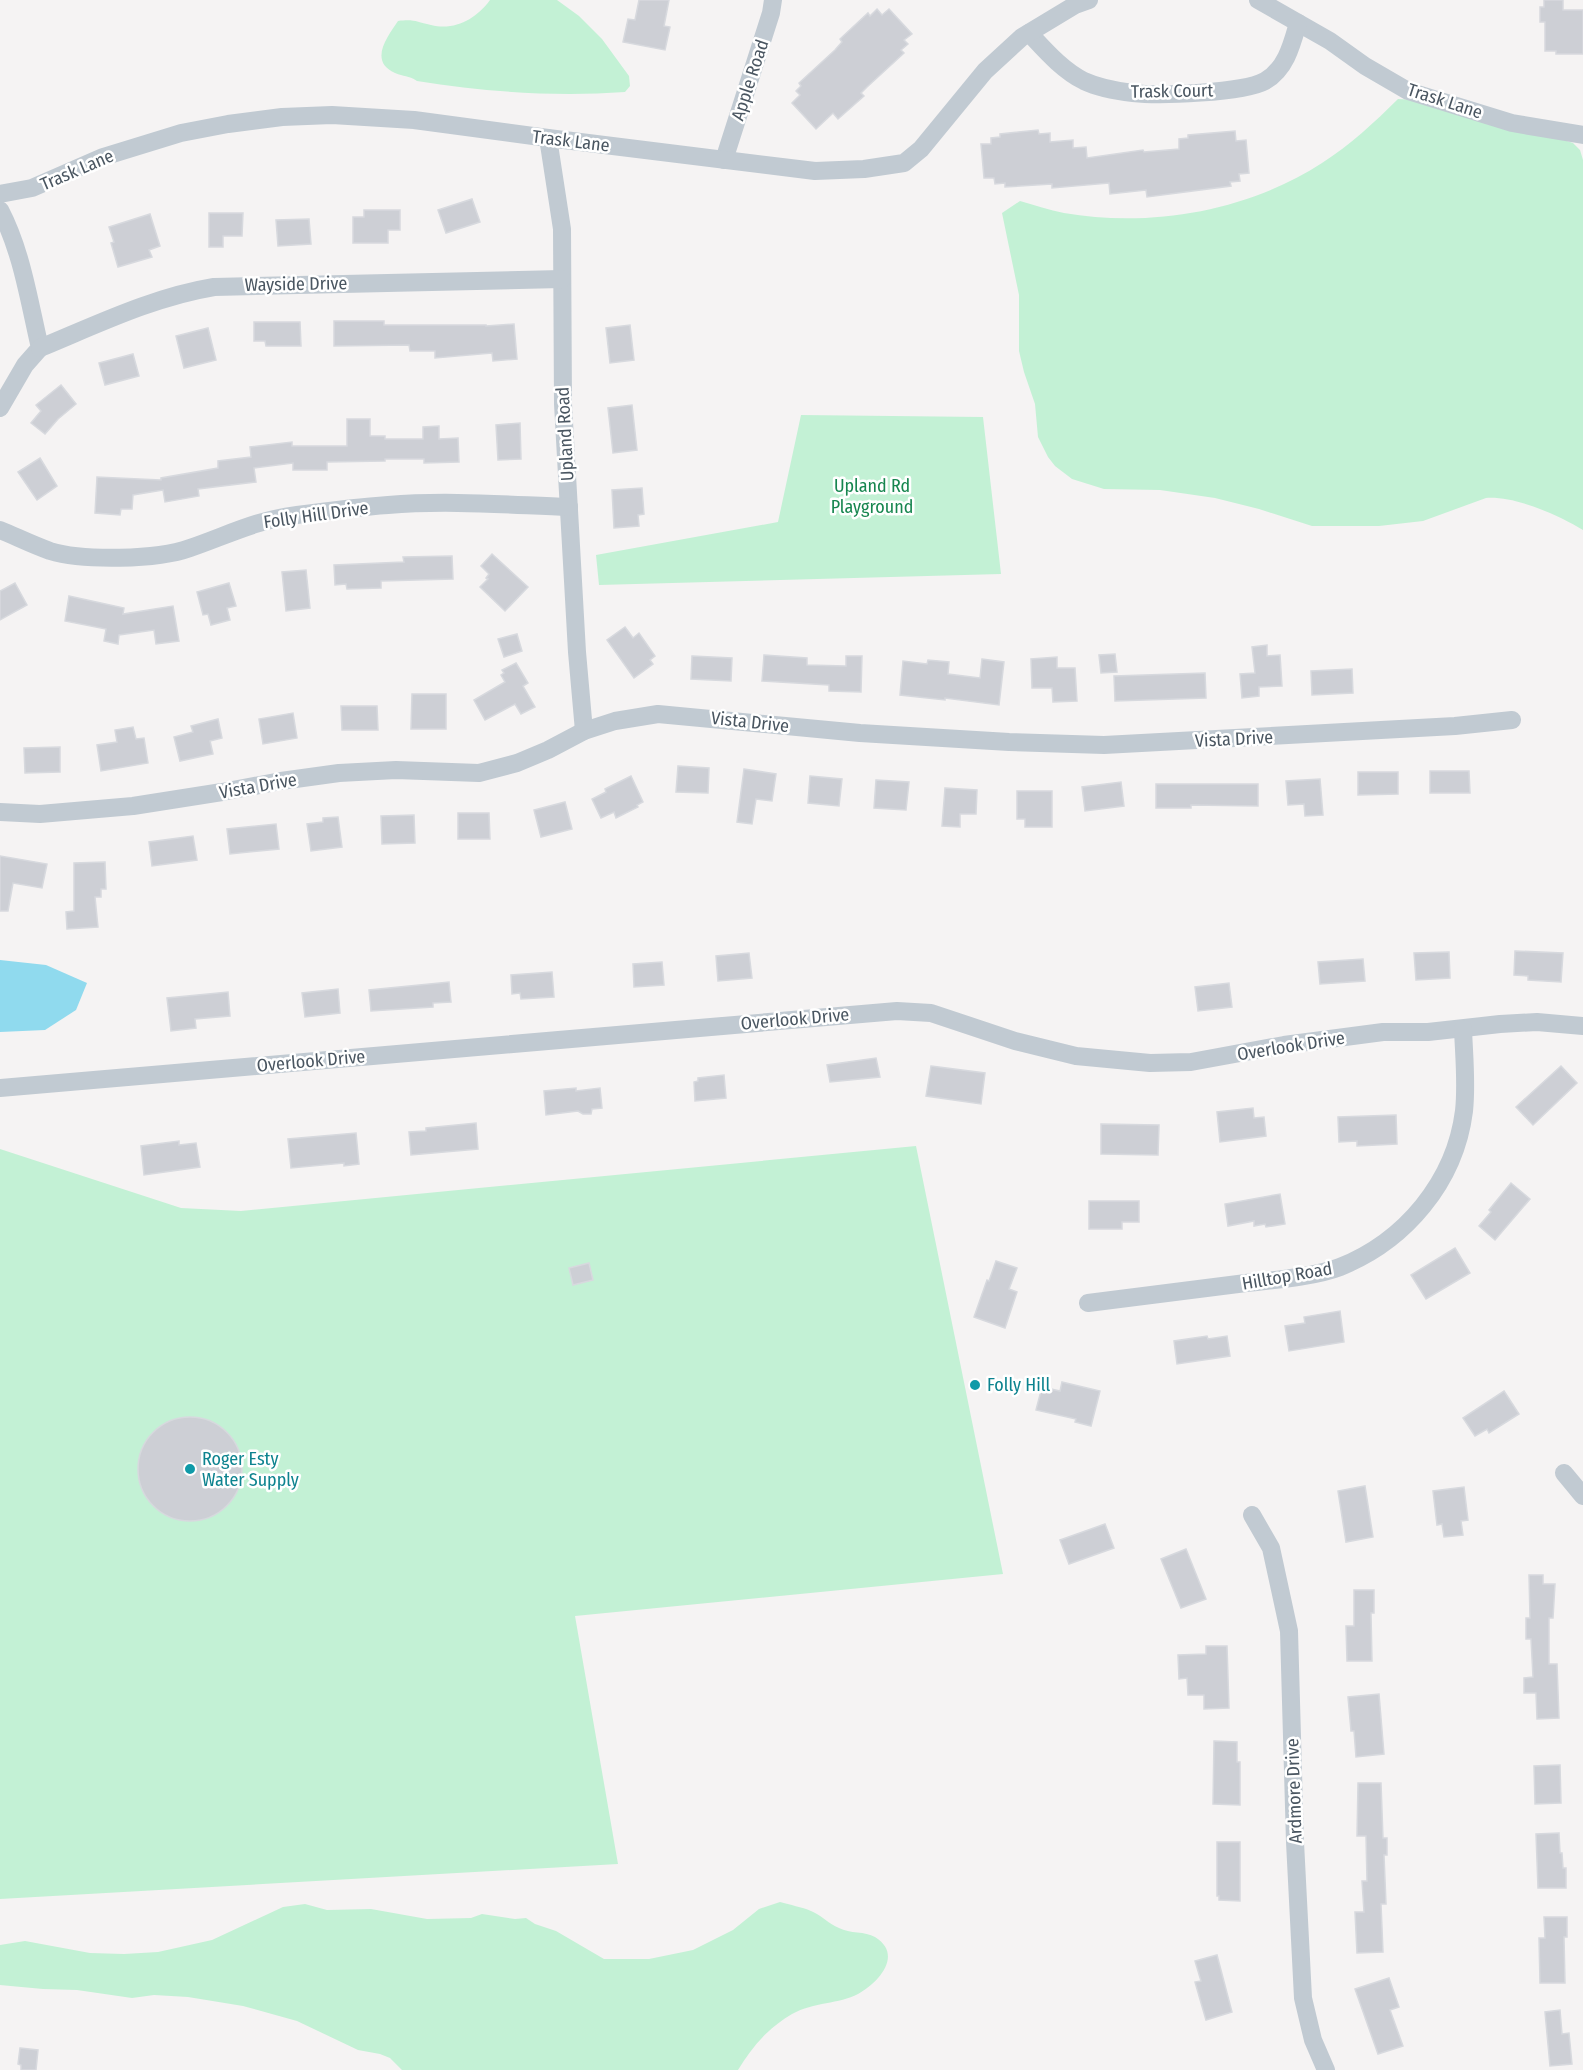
<svg xmlns="http://www.w3.org/2000/svg" width="1583" height="2070" font-family="'Fira Sans Condensed',sans-serif">
  <style>
    .green { fill: #c3f1d5 }
    .water { fill: #90daee }
    .building { fill: #cdcfd5; stroke: #d7d9de; stroke-width: 1.5 }
    .lines { fill: none; stroke-linecap: round; stroke-linejoin: round }
    .minor { stroke: #c1cad2; stroke-width: 18 }
    .culture-dot { fill: #0f9aa8; stroke: #fff; stroke-width: 2 }
    .labels { text-anchor: middle; stroke-width: 5; stroke-linejoin: round; paint-order: stroke }
    .street-label { font-size: 18px; fill: #4a5661; stroke: #fff }
    .park-label { font-size: 18px; fill: #17864f; stroke: #fff }
    .culture-label { font-size: 18px; fill: #0d838f; stroke: #fff; text-anchor: start }
  </style>
  <rect width="100%" height="100%" fill="#f5f3f3"/>
  <!-- green -->
  <g class="green">
    <path d="M490 0H557L579 16 602 39 629 76 630 86 625 92C555 97 486 92 417 81 408 75 404 77 395 73 368 61 388 36 398 21 415 19 416 22 431 25 455 31 476 19 490 0Z"/>
    <path d="M1398 99 1432 101 1508 121 1573 143 1580 150 1583 160V530C1558 515 1516 496 1486 498L1423 521 1379 526H1312L1259 509 1215 498 1160 490 1104 489 1072 479 1055 466 1048 457 1038 437 1035 404 1024 372 1019 351V295L1002 213 1020 201C1035 205 1049 210 1064 213 1151 228 1248 211 1322 163 1350 145 1375 122 1398 99Z"/>
    <polygon points="801,415 983,417 1001,574 599,585 596,555 778,522"/>
    <polygon points="916,1146 1003,1574 575,1616 618,1864 0,1899 0,1149 181,1208 241,1211"/>
    <path d="M780 1902C790 1905 802 1907 811 1911 821 1915 829 1924 839 1928 850 1934 865 1931 875 1937 904 1955 878 1983 858 1994 839 2004 814 2002 792 2014 768 2028 752 2047 738 2070H402L390 2058 380 2054 358 2050 297 2021 243 2006 188 1997 154 1995 132 1998 77 1990 43 1989 0 1985V1945L25 1941 90 1953 124 1954 158 1952 212 1940 283 1907 305 1904 327 1910 371 1909 427 1919 471 1918 482 1914 515 1919 526 1918 535 1924 556 1931 604 1959H649L693 1950 733 1930 759 1909Z"/>
  </g>
  <!-- water -->
  <polygon class="water" points="0,960 46,965 87,983 76,1010 45,1030 0,1032"/>
  <!-- building -->
  <g class="building">
    <polygon points="639,0 669,0 664,26 670,27 665,50 623,42 628,19 635,20"/>
    <polygon points="1544,0 1563,0 1563,10 1583,10 1583,54 1556,54 1556,51 1545,51 1545,22 1540,22 1540,7 1544,7"/>
    <polygon points="877,9 882,15 889,9 912,34 904,40 908,44 901,50 904,53 867,87 861,93 864,96 838,119 833,113 816,129 792,103 800,95 796,91 801,86 799,83 835,50 842,42 840,39 868,13 870,16"/>
    <polygon points="1038,130 1039,134 1050,133 1050,142 1073,140 1073,148 1086,147 1087,158 1143,150 1144,152 1179,149 1179,139 1188,138 1188,135 1235,131 1236,141 1246,140 1249,173 1239,174 1240,181 1230,182 1231,186 1147,197 1146,190 1110,194 1109,183 1052,188 1052,184 1005,187 1005,183 995,184 994,178 984,178 981,144 991,144 991,138 1000,137 1000,134"/>
    <polygon points="472,199 480,222 446,233 438,210"/>
    <polygon points="364,210 400,210 400,230 388,230 388,243 353,243 353,217 364,217"/>
    <polygon points="209,213 243,213 242,236 223,236 223,247 209,247"/>
    <polygon points="150,214 160,246 149,250 152,257 118,267 111,243 114,242 109,227"/>
    <polygon points="309,219 311,244 278,246 276,220"/>
    <polygon points="334,321 384,321 384,325 486,325 486,326 514,324 517,359 493,361 492,353 435,358 435,351 410,351 409,345 334,346"/>
    <polygon points="254,322 300,322 301,346 266,346 265,341 254,341"/>
    <polygon points="630,325 634,360 610,363 606,328"/>
    <polygon points="208,328 216,360 184,368 176,336"/>
    <polygon points="133,354 139,376 105,385 99,363"/>
    <polygon points="61,385 76,404 58,419 45,434 31,423 41,411 36,405"/>
    <polygon points="632,405 637,450 613,453 608,408"/>
    <polygon points="347,419 370,419 370,436 385,436 385,439 423,439 423,427 439,426 439,439 458,438 459,462 424,463 424,459 385,459 385,461 327,462 327,470 293,470 293,463 254,468 256,482 198,489 199,496 165,502 163,490 133,495 132,509 121,509 120,515 95,513 97,477 161,480 161,478 218,468 218,461 251,457 250,447 292,442 292,446 347,446"/>
    <polygon points="520,423 521,459 498,460 496,425"/>
    <polygon points="40,458 57,486 37,500 18,472"/>
    <polygon points="642,488 644,514 638,515 639,526 614,528 612,490"/>
    <polygon points="492,554 528,587 505,611 480,587 488,579 486,578 489,574 481,566"/>
    <polygon points="452,556 453,579 381,581 381,588 347,589 346,584 335,585 334,565 404,562 403,557"/>
    <polygon points="306,570 310,608 286,611 282,572"/>
    <polygon points="15,583 27,605 0,620 0,591"/>
    <polygon points="229,583 236,606 227,608 230,620 211,625 208,614 203,615 197,592"/>
    <polygon points="69,596 124,608 123,614 173,606 179,641 156,644 154,630 119,635 118,644 104,641 106,629 65,621"/>
    <polygon points="625,627 633,638 639,633 655,656 650,660 653,664 634,678 607,640"/>
    <polygon points="517,634 522,651 504,657 498,639"/>
    <polygon points="1267,645 1267,656 1280,655 1282,686 1259,687 1259,696 1242,698 1240,674 1255,673 1252,647"/>
    <polygon points="1115,654 1117,672 1101,673 1099,655"/>
    <polygon points="764,655 807,658 807,665 846,666 846,656 862,656 861,692 829,691 829,685 762,681"/>
    <polygon points="692,656 732,658 731,681 691,679"/>
    <polygon points="1057,657 1057,668 1075,668 1077,701 1053,702 1052,688 1032,688 1031,659"/>
    <polygon points="982,659 1004,662 999,705 945,698 945,700 900,695 903,661 927,664 928,660 949,662 948,674 980,678"/>
    <polygon points="516,663 528,683 523,686 535,707 521,714 515,704 485,720 474,700 505,682 501,675 504,673 502,670"/>
    <polygon points="1352,669 1353,693 1312,695 1311,671"/>
    <polygon points="1205,673 1206,698 1115,701 1114,676"/>
    <polygon points="412,694 446,694 446,729 411,729"/>
    <polygon points="341,706 377,706 378,730 342,730"/>
    <polygon points="293,713 297,738 263,744 259,719"/>
    <polygon points="218,719 222,738 210,741 213,754 180,761 174,737 193,732 191,726"/>
    <polygon points="133,727 136,739 144,738 148,763 101,771 97,745 117,742 115,730"/>
    <polygon points="60,747 60,772 25,773 24,748"/>
    <polygon points="678,766 709,768 708,793 676,792"/>
    <polygon points="744,769 776,774 772,801 756,799 752,824 737,822"/>
    <polygon points="1430,771 1469,771 1470,793 1430,793"/>
    <polygon points="1358,772 1398,772 1398,794 1358,795"/>
    <polygon points="631,776 643,802 637,805 638,807 616,818 614,812 601,818 592,799 606,792 605,789"/>
    <polygon points="810,776 842,779 839,806 808,803"/>
    <polygon points="1320,779 1323,815 1305,816 1304,804 1288,805 1286,781"/>
    <polygon points="876,780 909,782 906,810 874,808"/>
    <polygon points="1121,782 1124,806 1085,811 1082,787"/>
    <polygon points="1156,784 1258,784 1258,806 1191,805 1191,808 1156,808"/>
    <polygon points="945,788 977,790 976,814 960,814 960,827 942,826"/>
    <polygon points="1017,791 1052,791 1052,827 1025,827 1025,819 1017,819"/>
    <polygon points="565,802 572,829 541,837 534,810"/>
    <polygon points="458,813 489,813 490,839 458,839"/>
    <polygon points="414,815 415,843 382,844 381,816"/>
    <polygon points="338,817 342,847 311,851 307,824 323,822 323,818"/>
    <polygon points="276,824 279,849 230,854 227,829"/>
    <polygon points="193,836 197,860 152,866 149,842"/>
    <polygon points="0,856 47,864 42,888 13,883 8,911 0,911"/>
    <polygon points="105,862 106,889 101,889 101,897 95,897 98,927 67,929 66,912 74,911 74,863"/>
    <polygon points="1515,951 1563,953 1561,982 1528,980 1528,976 1514,975"/>
    <polygon points="1449,952 1450,978 1416,980 1414,953"/>
    <polygon points="749,953 752,978 718,981 716,956"/>
    <polygon points="1363,959 1365,981 1320,984 1318,962"/>
    <polygon points="662,962 664,985 634,987 633,964"/>
    <polygon points="552,972 554,997 521,999 520,993 512,994 511,975"/>
    <polygon points="449,982 451,1002 433,1003 433,1007 371,1011 369,990"/>
    <polygon points="1229,983 1232,1007 1198,1011 1195,987"/>
    <polygon points="338,989 340,1013 305,1017 302,993"/>
    <polygon points="228,992 230,1016 195,1019 196,1028 171,1031 167,998"/>
    <polygon points="876,1058 880,1077 830,1082 827,1065"/>
    <polygon points="931,1066 985,1073 981,1104 926,1096"/>
    <polygon points="1561,1066 1577,1083 1533,1125 1516,1107"/>
    <polygon points="724,1075 726,1098 695,1101 694,1082 698,1081 698,1078"/>
    <polygon points="576,1088 576,1091 600,1088 602,1108 592,1109 591,1114 583,1114 578,1111 546,1115 544,1091"/>
    <polygon points="1253,1108 1254,1118 1264,1117 1266,1136 1220,1142 1217,1112"/>
    <polygon points="1396,1115 1397,1144 1357,1146 1357,1141 1339,1142 1338,1117"/>
    <polygon points="476,1123 478,1149 411,1155 409,1132 426,1131 426,1128"/>
    <polygon points="1101,1124 1159,1125 1158,1155 1101,1154"/>
    <polygon points="356,1133 359,1164 344,1166 344,1163 291,1168 288,1139"/>
    <polygon points="179,1141 179,1145 196,1143 200,1167 144,1175 141,1146"/>
    <polygon points="1511,1183 1530,1199 1495,1240 1479,1226 1491,1212 1489,1210"/>
    <polygon points="1280,1194 1285,1224 1266,1227 1265,1224 1254,1226 1254,1221 1228,1226 1225,1204"/>
    <polygon points="1089,1201 1139,1201 1139,1222 1122,1222 1122,1229 1089,1229"/>
    <polygon points="1455,1248 1470,1273 1426,1299 1411,1275"/>
    <polygon points="996,1261 1017,1268 1009,1289 1017,1292 1005,1328 974,1317 987,1280 989,1281"/>
    <polygon points="589,1263 593,1280 573,1285 569,1268"/>
    <polygon points="1340,1311 1344,1342 1289,1351 1285,1326 1305,1323 1304,1317"/>
    <polygon points="1207,1336 1208,1339 1227,1336 1230,1356 1177,1364 1174,1341"/>
    <polygon points="1062,1382 1100,1391 1091,1426 1075,1422 1076,1419 1036,1410 1042,1387 1060,1391"/>
    <polygon points="1504,1391 1519,1414 1489,1433 1487,1429 1475,1436 1463,1418"/>
    <circle cx="190" cy="1469" r="52"/>
    <polygon points="1365,1486 1373,1537 1346,1542 1338,1491"/>
    <polygon points="1464,1487 1468,1520 1461,1521 1463,1535 1444,1537 1442,1524 1437,1525 1433,1491"/>
    <polygon points="1105,1524 1114,1548 1069,1564 1060,1540"/>
    <polygon points="1186,1549 1206,1599 1181,1608 1161,1559"/>
    <polygon points="1529,1575 1543,1575 1543,1584 1555,1584 1553,1618 1549,1618 1549,1664 1557,1664 1559,1718 1537,1719 1536,1693 1524,1693 1524,1678 1533,1677 1531,1639 1526,1639 1526,1618 1530,1618"/>
    <polygon points="1354,1590 1374,1590 1374,1613 1371,1613 1372,1661 1347,1661 1346,1626 1354,1626"/>
    <polygon points="1206,1646 1227,1646 1229,1708 1204,1709 1204,1695 1188,1695 1187,1678 1179,1679 1178,1655 1206,1654"/>
    <polygon points="1379,1694 1384,1754 1356,1757 1354,1731 1351,1731 1348,1697"/>
    <polygon points="1214,1741 1237,1742 1237,1762 1240,1762 1240,1805 1213,1804"/>
    <polygon points="1560,1765 1561,1803 1535,1804 1534,1766"/>
    <polygon points="1358,1783 1381,1783 1383,1838 1387,1838 1387,1855 1384,1855 1386,1904 1381,1904 1383,1952 1357,1953 1355,1912 1364,1912 1362,1881 1367,1881 1366,1836 1357,1836"/>
    <polygon points="1559,1833 1560,1853 1562,1853 1563,1868 1566,1868 1566,1888 1538,1888 1536,1834"/>
    <polygon points="1217,1842 1240,1842 1240,1901 1219,1900 1219,1896 1217,1896"/>
    <polygon points="1544,1917 1567,1917 1567,1937 1564,1937 1565,1983 1540,1983 1539,1938 1545,1938"/>
    <polygon points="1217,1955 1232,2012 1206,2020 1195,1982 1201,1981 1195,1961"/>
    <polygon points="1389,1978 1399,2007 1390,2010 1403,2046 1378,2054 1355,1989"/>
    <polygon points="1560,2010 1562,2034 1569,2033 1572,2064 1550,2066 1545,2012"/>
    <polygon points="20,2048 38,2050 36,2070 21,2070 21,2065 18,2064"/>
  </g>
  <g class="lines">
    <!-- minor -->
    <g class="minor">
      <polyline points="1258,0 1330,41 1365,66 1408,91 1512,123 1583,135"/>
      <path d="M1029 33C1045 50 1062 70 1084 81 1099 88 1116 91 1133 93 1159 96 1243 93 1265 81 1286 69 1292 44 1298 23"/>
      <polyline points="548,138 562,229 563,404 577,652 584,731"/>
      <polyline points="724,160 771,13 773,0"/>
      <polyline points="0,194 32,188 103,157 181,133 228,124 282,117 332,115 414,120 548,138 815,171 864,169 904,163 921,149 985,71 1022,37 1075,5 1089,0"/>
      <path d="M0 210C22 252 29 301 40 348L25 365 0 408"/>
      <path d="M40 348C96 325 153 297 214 287L562 279"/>
      <path d="M0 530C17 537 33 545 50 551 83 561 157 560 190 548 228 535 256 520 297 515 327 511 358 507 388 505 448 500 509 505 569 507"/>
      <polyline points="0,812 40,814 133,806 222,792 281,781 339,773 396,770 479,773 517,763 548,750 584,731 615,721 658,714 860,733 1009,742 1104,745 1455,726 1512,720"/>
      <polyline points="0,1088 897,1011 931,1013 1015,1041 1076,1056 1150,1063 1191,1062 1284,1045 1383,1032 1428,1032 1500,1024 1537,1022 1583,1026"/>
      <path d="M1088 1303C1140 1296 1193 1290 1246 1283 1273 1280 1314 1277 1340 1267 1405 1241 1455 1182 1464 1111 1467 1084 1464 1056 1463 1029"/>
      <polyline points="1564,1473 1583,1496"/>
      <polyline points="1252,1515 1271,1548 1289,1631 1295,1842 1303,1998 1313,2040 1326,2070"/>
    </g>
  </g>
  <!-- markers -->
  <g class="culture-dot">
    <circle cx="975" cy="1385" r="6"/>
    <circle cx="190" cy="1469" r="6"/>
  </g>
  <g class="labels">
    <!-- street labels -->
    <g class="street-label">
      <text transform="translate(750 80) rotate(-72)" y="6">Apple Road</text>
      <text transform="translate(1172 91) rotate(-1)" y="6">Trask Court</text>
      <text transform="translate(1445 101) rotate(18)" y="6">Trask Lane</text>
      <text transform="translate(571 141) rotate(7)" y="6">Trask Lane</text>
      <text transform="translate(77 170) rotate(-23)" y="6">Trask Lane</text>
      <text transform="translate(296 284) rotate(-1)" y="6">Wayside Drive</text>
      <text transform="translate(565 434) rotate(-93)" y="6">Upland Road</text>
      <text transform="translate(316 515) rotate(-8)" y="6">Folly Hill Drive</text>
      <text transform="translate(750 722) rotate(6)" y="6">Vista Drive</text>
      <text transform="translate(1234 739) rotate(-3)" y="6">Vista Drive</text>
      <text transform="translate(258 786) rotate(-10)" y="6">Vista Drive</text>
      <text transform="translate(795 1019) rotate(-5)" y="6">Overlook Drive</text>
      <text transform="translate(1291 1046) rotate(-9)" y="6">Overlook Drive</text>
      <text transform="translate(311 1061) rotate(-5)" y="6">Overlook Drive</text>
      <text transform="translate(1287 1276) rotate(-10)" y="6">Hilltop Road</text>
      <text transform="translate(1294 1791) rotate(-92)" y="6">Ardmore Drive</text>
    </g>
    <!-- park labels -->
    <g class="park-label">
      <text x="872" y="492">Upland Rd<tspan x="872" dy="21">Playground</tspan></text>
    </g>
    <!-- culture labels -->
    <g class="culture-label">
      <text x="987" y="1391">Folly Hill</text>
      <text x="202" y="1465">Roger Esty<tspan x="202" dy="21">Water Supply</tspan></text>
    </g>
  </g>
</svg>
